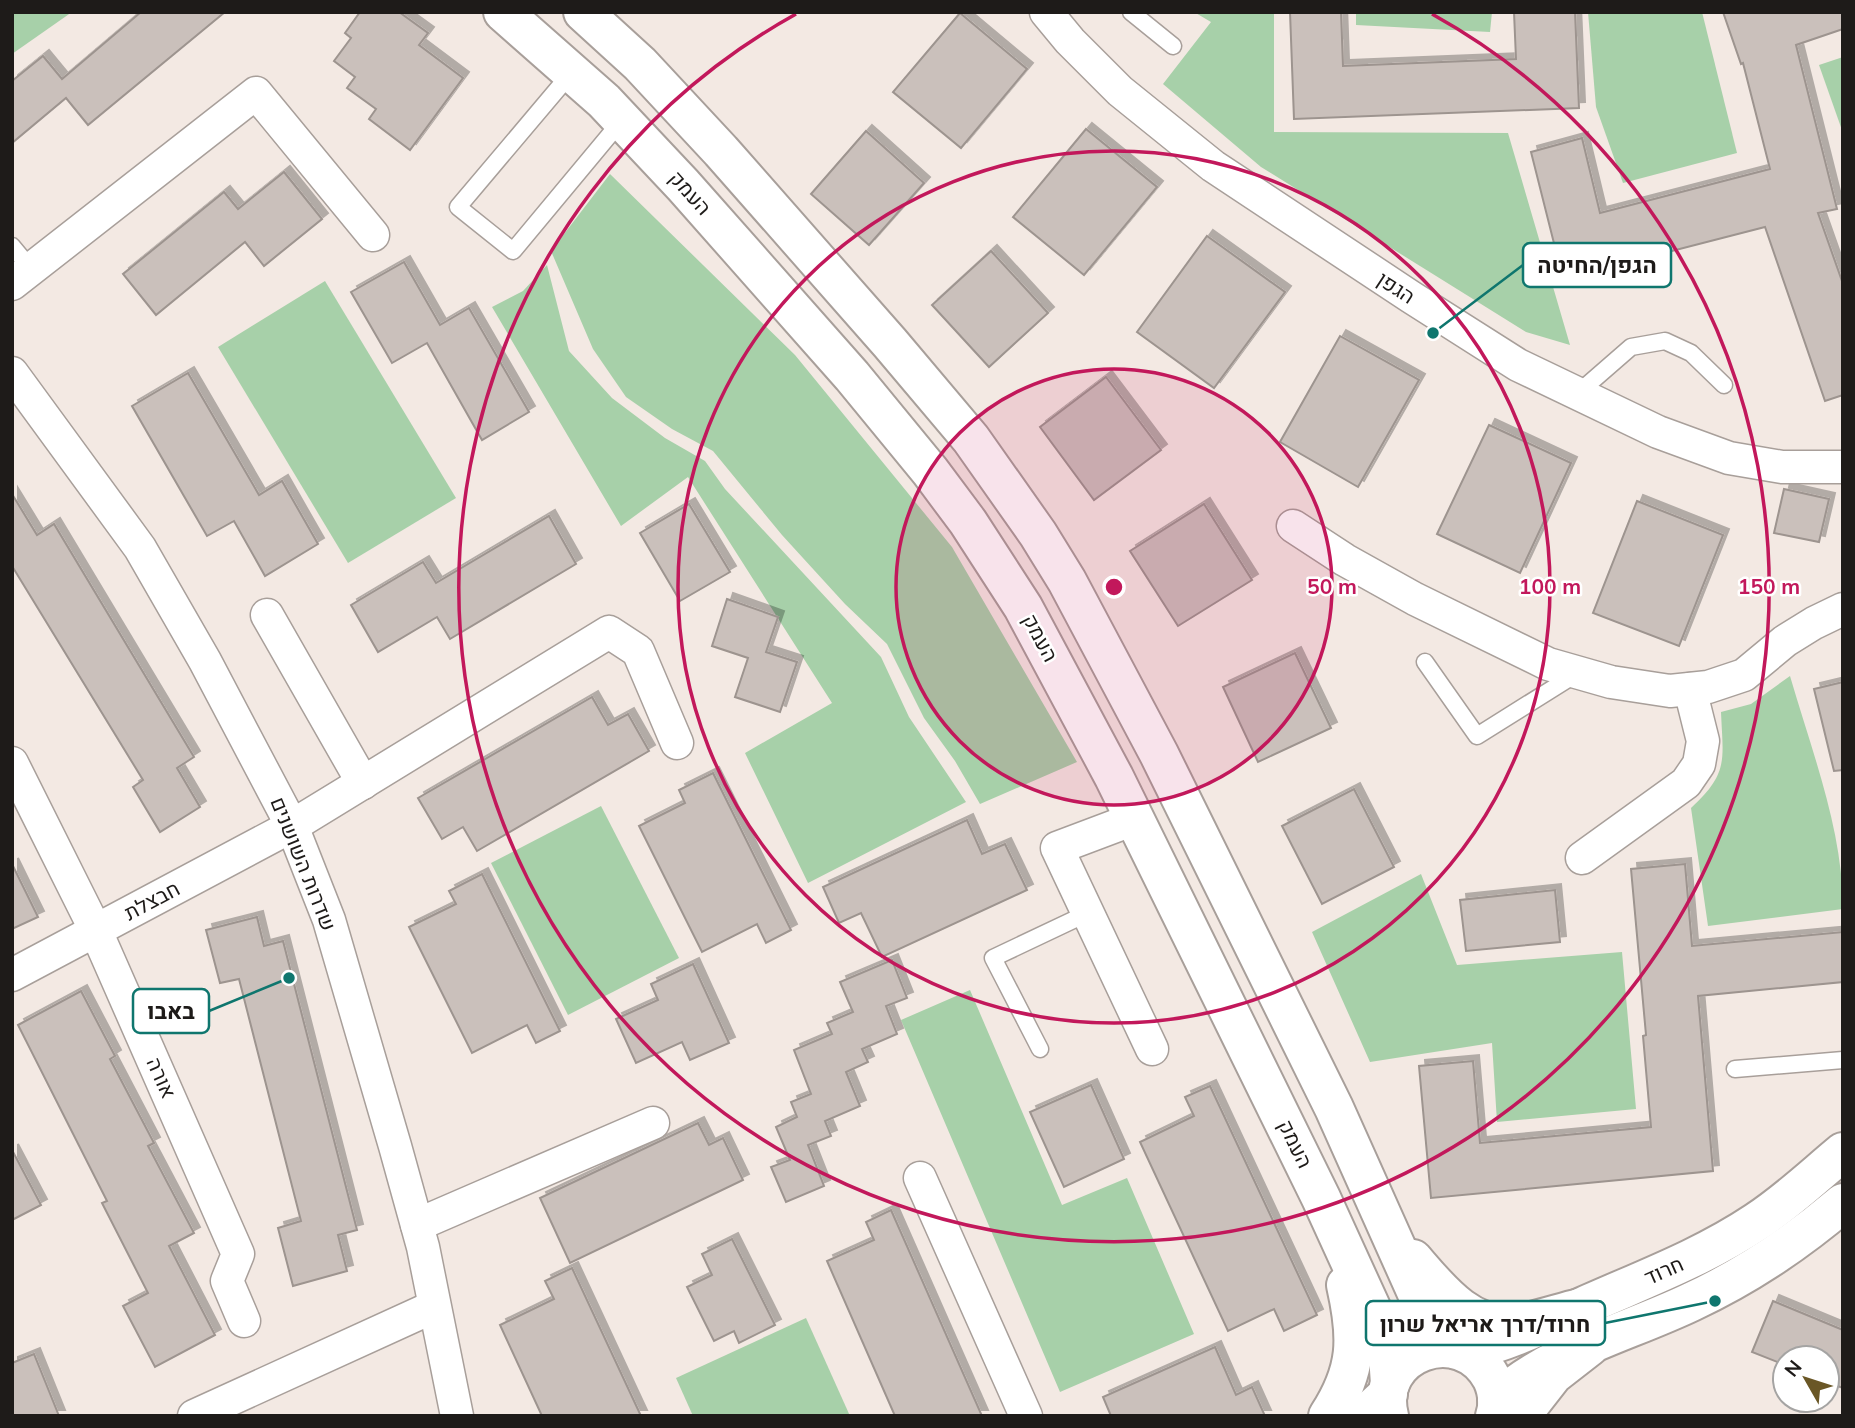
<svg xmlns="http://www.w3.org/2000/svg" width="1855" height="1428" font-family="Mulish,Heebo,sans-serif">
  <style>
    .green { fill: #a7d0a9 }
    .building { fill: #cac0bb; stroke: #9d948f; stroke-width: 2; filter: url(#shadow) }
    .lines { fill: none; stroke-linecap: round; stroke-linejoin: round }
    .service-casing { stroke: #a89f9a; stroke-width: 19 }
    .minor-casing { stroke: #a89f9a; stroke-width: 35 }
    .tertiary-casing { stroke: #a89f9a; stroke-width: 42 }
    .secondary-casing { stroke: #a89f9a; stroke-width: 42 }
    .service { stroke: #fff; stroke-width: 16 }
    .minor { stroke: #fff; stroke-width: 32 }
    .tertiary { stroke: #fff; stroke-width: 38 }
    .secondary { stroke: #fff; stroke-width: 38 }
    .ring { fill: none; stroke: #c2185b; stroke-width: 3.5 }
    .labels { text-anchor: middle; stroke-width: 5; stroke-linejoin: round; paint-order: stroke }
    .street-label { font-size: 21px; fill: #1e1b19; stroke: #fff }
    .centre { fill: #c2185b; stroke: #fff; stroke-width: 3.5 }
    .ring-label { font-size: 21px; text-anchor: middle; font-weight: bold; fill: #c2185b; stroke: #fff; stroke-width: 5; stroke-linejoin: round; paint-order: stroke }
    .leader { fill: none; stroke: #0f766e; stroke-width: 2.5 }
    .callout-dot { fill: #0f766e; stroke: #fff; stroke-width: 2.5 }
    .callout { fill: #fff; stroke: #0f766e; stroke-width: 2.5 }
    .callout-label { font-size: 23px; text-anchor: middle; font-weight: bold; fill: #1e1b19 }
  </style>
  <defs>
    <filter id="shadow"><feDropShadow dx="6" dy="-6" stdDeviation="0" flood-color="#0004"/></filter>
  </defs>
  <rect width="100%" height="100%" fill="#f3e9e3"/>
  <!-- green -->
  <g class="green">
    <polygon points="12,12 72,12 12,54"/>
    <polygon points="1194,12 1274,12 1274,132 1508,133 1570,345 1526,332 1261,167 1163,84 1211,22"/>
    <polygon points="1356,12 1492,12 1490,32 1356,25"/>
    <polygon points="1588,12 1702,12 1737,153 1623,183 1596,107"/>
    <polygon points="1843,57 1843,133 1819,65"/>
    <polygon points="610,174 795,355 952,547 1077,762 980,804 955,761 924,718 887,644 845,604 782,535 713,451 672,429 626,397 593,349 551,251"/>
    <polygon points="547,265 569,351 612,398 665,438 705,461 725,489 881,657 909,717 966,802 808,883 745,753 832,703 688,477 621,526 492,307 523,291"/>
    <polygon points="325,281 456,498 348,563 218,347"/>
    <path d="M1790 676C1812 752 1843 830 1843 909L1708 926 1691 808C1729 773 1723 760 1721 712L1751 704Z"/>
    <polygon points="601,806 679,958 568,1015 491,863"/>
    <polygon points="1421,874 1457,965 1622,952 1636,1109 1497,1122 1492,1043 1370,1062 1312,932"/>
    <polygon points="970,990 1062,1205 1127,1178 1194,1334 1060,1392 901,1020"/>
    <polygon points="806,1318 850,1416 693,1416 676,1378"/>
  </g>
  <!-- building -->
  <g class="building">
    <polygon points="141,12 225,12 88,125 66,98 12,143 12,81 43,56 62,79"/>
    <polygon points="360,12 399,12 428,33 419,45 463,78 410,150 369,119 376,109 347,88 355,77 334,61 351,38 345,33"/>
    <polygon points="1290,12 1341,12 1343,66 1516,59 1514,12 1575,12 1579,108 1294,119"/>
    <polygon points="1723,12 1843,12 1843,29 1796,45 1837,209 1818,213 1843,284 1843,395 1825,401 1765,227 1563,279 1531,152 1582,138 1600,213 1770,169 1743,63 1741,64"/>
    <polygon points="960,13 1027,69 961,148 893,92"/>
    <polygon points="1086,129 1157,187 1084,275 1013,217"/>
    <polygon points="866,131 924,183 869,245 811,194"/>
    <polygon points="284,172 322,219 264,266 245,242 156,315 123,274 224,192 238,209"/>
    <polygon points="1207,236 1285,292 1214,388 1137,332"/>
    <polygon points="991,251 1048,313 989,367 932,305"/>
    <polygon points="404,262 440,325 469,308 529,412 482,440 427,343 392,363 351,292"/>
    <polygon points="1340,336 1419,380 1358,487 1280,442"/>
    <polygon points="188,373 259,495 282,481 318,544 265,576 234,521 207,536 132,406"/>
    <polygon points="1106,377 1161,450 1094,500 1040,427"/>
    <polygon points="1489,425 1571,463 1520,573 1437,534"/>
    <polygon points="1784,489 1829,499 1819,542 1774,533"/>
    <polygon points="12,494 37,535 54,524 194,757 177,768 200,807 160,832 133,787 143,780 12,566"/>
    <polygon points="1637,501 1723,535 1679,646 1593,613"/>
    <polygon points="689,504 730,572 680,601 640,533"/>
    <polygon points="1204,504 1252,580 1178,626 1130,551"/>
    <polygon points="549,516 576,564 450,639 437,617 378,652 351,605 423,562 436,583"/>
    <polygon points="727,599 778,617 766,652 797,662 780,712 735,697 748,658 712,646"/>
    <polygon points="1295,653 1331,728 1258,762 1223,687"/>
    <polygon points="1843,682 1843,770 1834,771 1814,689"/>
    <polygon points="592,697 608,725 628,714 649,751 477,851 463,827 442,839 418,798"/>
    <polygon points="713,773 791,930 766,943 757,924 702,952 639,826 685,803 679,790"/>
    <polygon points="1354,789 1394,867 1322,904 1282,826"/>
    <polygon points="967,820 982,854 1005,844 1027,890 882,957 861,913 839,923 823,887"/>
    <polygon points="12,864 38,917 12,929"/>
    <polygon points="1685,864 1692,946 1843,932 1843,982 1698,996 1713,1171 1431,1198 1419,1066 1473,1061 1480,1143 1651,1127 1643,1036 1646,1035 1631,869"/>
    <polygon points="482,874 560,1031 536,1043 527,1025 472,1053 409,927 456,904 449,891"/>
    <polygon points="1555,890 1560,942 1466,951 1460,900"/>
    <polygon points="257,917 264,946 283,941 357,1230 338,1235 347,1271 293,1286 278,1228 301,1221 239,979 220,983 206,930"/>
    <polygon points="892,960 907,998 886,1006 897,1034 862,1049 868,1062 846,1072 860,1106 825,1121 831,1136 808,1145 824,1186 786,1202 771,1167 790,1160 776,1127 797,1117 791,1102 811,1094 794,1050 832,1034 827,1023 853,1012 840,982"/>
    <polygon points="693,964 729,1043 690,1060 682,1042 636,1063 616,1019 658,1000 651,984"/>
    <polygon points="81,991 115,1056 110,1059 154,1143 148,1146 194,1233 169,1246 215,1335 155,1367 123,1306 148,1293 102,1203 107,1201 18,1025"/>
    <polygon points="1091,1085 1124,1159 1064,1187 1030,1112"/>
    <polygon points="1210,1086 1317,1315 1284,1331 1274,1309 1228,1331 1140,1142 1194,1116 1185,1097"/>
    <polygon points="698,1123 709,1145 723,1138 743,1180 570,1263 540,1198"/>
    <polygon points="12,1150 41,1205 12,1220"/>
    <polygon points="891,1210 982,1416 895,1416 827,1261 874,1240 866,1222"/>
    <polygon points="732,1239 775,1325 739,1343 734,1331 714,1341 687,1287 712,1275 702,1254"/>
    <polygon points="572,1268 641,1416 542,1416 500,1325 554,1299 545,1281"/>
    <polygon points="1773,1301 1843,1330 1843,1388 1827,1382 1827,1358 1785,1358 1785,1365 1752,1352"/>
    <polygon points="1215,1347 1236,1395 1252,1387 1265,1416 1111,1416 1103,1397"/>
    <polygon points="34,1354 59,1416 12,1416 12,1363"/>
  </g>
  <g class="lines">
    <!-- service casing -->
    <g class="service-casing">
      <g id="service">
        <polyline points="1131,12 1173,46"/>
        <polyline points="572,72 458,207 513,251 622,120"/>
        <polyline points="12,246 31,269"/>
        <polyline points="1577,394 1631,347 1665,341 1691,353 1724,385"/>
        <polyline points="1425,662 1477,736 1576,674"/>
        <polyline points="1040,1049 993,958 1088,913"/>
        <polyline points="1735,1069 1843,1060"/>
      </g>
    </g>
    <!-- minor casing -->
    <g class="minor-casing">
      <g id="minor">
        <polyline points="1046,12 1070,41 1120,91 1213,166 1411,297 1518,365 1658,432 1729,458 1782,467 1843,467"/>
        <polyline points="12,284 256,93 373,235"/>
        <polyline points="12,373 140,548 205,661 292,826 329,920 395,1146 423,1247 457,1416"/>
        <polyline points="1293,526 1345,560 1415,599 1548,664 1611,682 1670,691 1708,687 1744,675 1785,641 1814,623 1843,609"/>
        <polyline points="267,615 363,783"/>
        <polyline points="12,763 96,931 238,1254 227,1281 244,1321"/>
        <polyline points="1134,819 1057,848 1152,1049"/>
        <polyline points="1582,858 1686,783 1699,764 1703,741 1690,689"/>
        <polyline points="12,975 292,826 609,632 638,651 677,743"/>
        <polyline points="920,1178 1026,1416"/>
        <polyline points="417,1225 653,1123"/>
        <polyline points="194,1416 433,1307"/>
      </g>
    </g>
    <!-- tertiary casing -->
    <g class="tertiary-casing">
      <g id="tertiary">
        <path d="M1465 1352C1508 1342 1544 1324 1584 1306 1642 1280 1702 1258 1756 1222 1787 1202 1814 1176 1843 1152"/>
        <path d="M1497 1400C1551 1351 1626 1333 1691 1302 1747 1276 1796 1243 1843 1203"/>
        <polyline points="1364,1416 1388,1394"/>
      </g>
    </g>
    <!-- secondary casing -->
    <g class="secondary-casing">
      <g id="secondary">
        <polyline points="503,12 604,101 683,185 852,376 930,471 968,522 1023,607 1114,777 1321,1198 1384,1336 1388,1355 1390,1384"/>
        <polyline points="583,12 640,64 721,151 890,343 971,439 1038,534 1067,581 1159,754 1334,1108 1424,1309 1434,1326 1455,1349"/>
        <path d="M1413 1259C1439 1289 1470 1330 1516 1324 1537 1321 1559 1313 1580 1308"/>
        <path d="M1328 1416C1358 1370 1358 1338 1346 1285"/>
        <path d="M1389 1416C1373 1353 1461 1320 1492 1379 1497 1390 1499 1404 1495 1416"/>
        <polyline points="1521,1416 1553,1375 1589,1347"/>
      </g>
    </g>
    <!-- service -->
    <use href="#service" class="service"/>
    <!-- minor -->
    <use href="#minor" class="minor"/>
    <!-- tertiary -->
    <use href="#tertiary" class="tertiary"/>
    <!-- secondary -->
    <use href="#secondary" class="secondary"/>
  </g>
  <!-- distance rings -->
  <circle cx="1114" cy="587" r="218" fill="#c2185b" fill-opacity=".12"/>
  <g class="ring">
    <circle cx="1114" cy="587" r="218"/>
    <circle cx="1114" cy="587" r="436"/>
    <path d="M1432 14A655 655 0 1 1 796 14"/>
  </g>
  <g class="labels">
    <!-- street labels -->
    <g class="street-label">
      <text transform="translate(690 193) rotate(48)" y="7">העמק</text>
      <text transform="translate(1396 288) rotate(33)" y="7">הגפן</text>
      <text transform="translate(1040 638) rotate(62)" y="7">העמק</text>
      <text transform="translate(303 864) rotate(68)" y="7">שדרות השושנים</text>
      <text transform="translate(152 901) rotate(-28)" y="7">חבצלת</text>
      <text transform="translate(161 1078) rotate(66)" y="7">אורה</text>
      <text transform="translate(1295 1144) rotate(64)" y="7">העמק</text>
      <text transform="translate(1664 1271) rotate(-24)" y="7">חרוד</text>
    </g>
  </g>
  <circle cx="1114" cy="587" r="10" class="centre"/>
  <g class="ring-label">
    <text x="1332" y="594">50 m</text>
    <text x="1550" y="594">100 m</text>
    <text x="1769" y="594">150 m</text>
  </g>
  <!-- callouts -->
  <path class="leader" d="M1433 333L1523 265M289 978L209 1011M1715 1301L1605 1323"/>
  <g class="callout-dot">
    <circle cx="1433" cy="333" r="7"/>
    <circle cx="289" cy="978" r="7"/>
    <circle cx="1715" cy="1301" r="7"/>
  </g>
  <g class="callout">
    <rect x="1523" y="243" width="148" height="44" rx="7"/>
    <rect x="133" y="989" width="76" height="44" rx="7"/>
    <rect x="1366" y="1301" width="239" height="44" rx="7"/>
  </g>
  <g class="callout-label">
    <text x="1597" y="273">הגפן/החיטה</text>
    <text x="171" y="1019">באבו</text>
    <text x="1485" y="1332">חרוד/דרך אריאל שרון</text>
  </g>
  <!-- border -->
  <rect width="1855" height="1428" fill="none" stroke="#1e1b19" stroke-width="28"/>
  <!-- north arrow -->
  <g transform="translate(1806 1379) rotate(309)"><circle r="33" fill="#ffffff" stroke="#a5a4a3" stroke-width="2"/>
  <path d="M0-5L12 26L0 18L-12 26Z" fill="#6a5726"/>
  <text y="-10" font-size="19" font-weight="bold" text-anchor="middle" fill="#1e1b19">N</text>
  </g>
</svg>
